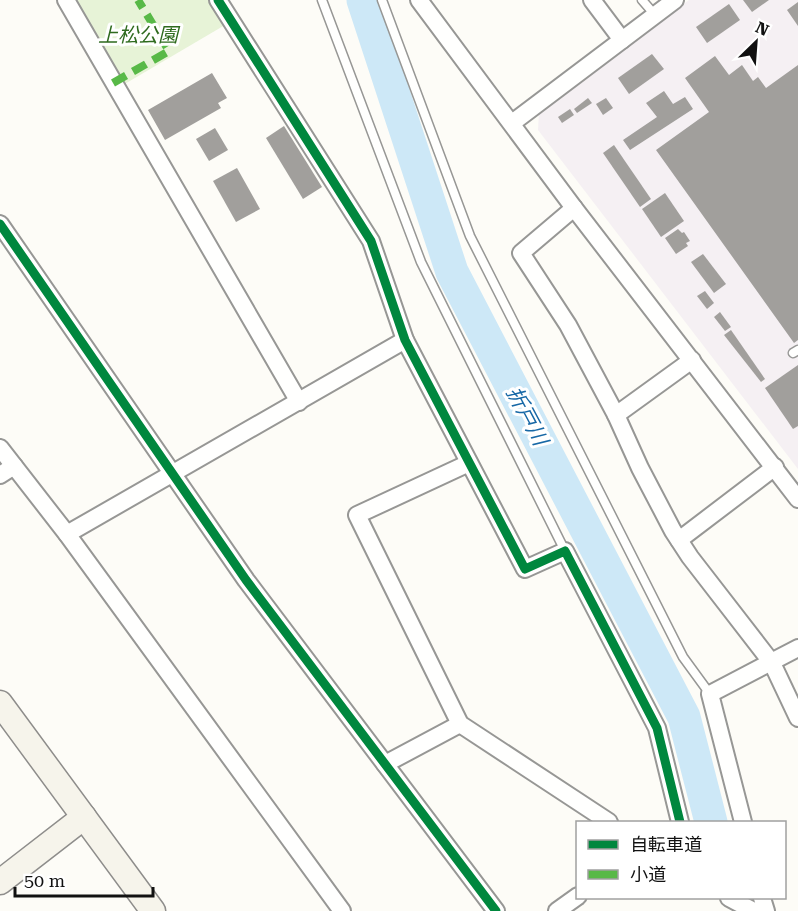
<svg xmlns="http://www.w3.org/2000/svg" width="798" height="911" font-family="'Roboto Serif','Noto Sans JP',serif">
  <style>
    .industrial { fill: #f5f0f3 }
    .green { fill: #e7f3d7 }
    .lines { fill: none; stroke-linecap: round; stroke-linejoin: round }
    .river { stroke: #cde8f7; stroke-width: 33 }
    .building { fill: #a19f9c }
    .lane-casing { stroke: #979795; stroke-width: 11 }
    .street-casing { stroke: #979795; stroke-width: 20 }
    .secondary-casing { stroke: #8e8d8b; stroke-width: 27 }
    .lane { stroke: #fffffe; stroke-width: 8 }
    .street { stroke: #fffffe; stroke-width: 16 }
    .secondary { stroke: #f6f4eb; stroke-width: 24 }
    .quiet { stroke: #58b947; stroke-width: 8; stroke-dasharray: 15 8; stroke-linecap: butt }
    .cycleway-casing { stroke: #fff; stroke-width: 13 }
    .cycleway { stroke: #00873e; stroke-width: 9 }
    .labels { text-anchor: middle; stroke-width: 6; stroke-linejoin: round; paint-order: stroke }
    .park-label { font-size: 20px; font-style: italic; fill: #2f6b1f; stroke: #fff }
    .water-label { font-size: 21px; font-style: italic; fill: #1768a6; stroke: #fff }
  </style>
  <rect width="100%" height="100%" fill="#fdfcf7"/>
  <!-- industrial -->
  <polygon class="industrial" points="689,0 798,0 798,469 538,130 539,112"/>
  <!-- green -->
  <polygon class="green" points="75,0 209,0 225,25 123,85"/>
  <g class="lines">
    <!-- river -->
    <polyline class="river" points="363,0 452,272 684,717 711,822"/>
  </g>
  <!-- building -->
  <g class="building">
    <polygon points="743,0 769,0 752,12"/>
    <polygon points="798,2 798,26 787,10"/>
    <polygon points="729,4 740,20 707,43 696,27"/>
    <polygon points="652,54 664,69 629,94 618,78"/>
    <polygon points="715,56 729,75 742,65 753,81 758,77 766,88 798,65 798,340 794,343 656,150 709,112 685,78"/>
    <polygon points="212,73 227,98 218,103 221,108 165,140 148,110"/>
    <polygon points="664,91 673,104 685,97 693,109 630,150 623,140 657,117 646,103"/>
    <polygon points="588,98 592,103 577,113 574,109"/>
    <polygon points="606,98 613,108 603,115 596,104"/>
    <polygon points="570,109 574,115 562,123 558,117"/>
    <polygon points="284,126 322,187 303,199 266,138"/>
    <polygon points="215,128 228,150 209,161 196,139"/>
    <polygon points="614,145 651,199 640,207 603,153"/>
    <polygon points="237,168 260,209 236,222 213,181"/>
    <polygon points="665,193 684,221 661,237 642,209"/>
    <polygon points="678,229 682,233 684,232 690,241 686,243 688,246 676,254 665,238"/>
    <polygon points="703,254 726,284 714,293 691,262"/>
    <polygon points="705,291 714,303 707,309 697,296"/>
    <polygon points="720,312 731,327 725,331 714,317"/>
    <polygon points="731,330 765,379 761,382 724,335"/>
    <polygon points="798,365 798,426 793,429 765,388"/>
  </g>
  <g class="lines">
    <!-- lane casing -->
    <g class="lane-casing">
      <g id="lane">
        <polyline points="322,0 421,262 565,551"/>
        <polyline points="382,0 470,236 683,657 710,694"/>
        <polyline points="642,0 655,15"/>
        <polyline points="793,353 798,350"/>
      </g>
    </g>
    <!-- street casing -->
    <g class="street-casing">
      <g id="street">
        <polyline points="66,0 299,402"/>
        <polyline points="218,0 371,241 405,340 525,569 565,551 657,728 680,822"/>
        <polyline points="419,0 574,208 798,499"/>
        <polyline points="592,0 622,40"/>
        <polyline points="512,123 675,0"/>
        <polyline points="574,208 521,253 568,325 616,415"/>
        <polyline points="0,224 246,580 496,911"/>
        <polyline points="692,360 616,415 640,468 673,531 690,557 772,663 798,718"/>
        <polyline points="0,448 67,534 342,911"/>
        <polyline points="469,463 357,515 460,724 609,822"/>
        <polyline points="0,475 14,466"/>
        <polyline points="67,534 405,340"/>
        <polyline points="679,540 775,467"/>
        <polyline points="385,764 460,724"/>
        <polyline points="743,822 710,694 798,648"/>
        <polyline points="729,898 754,911"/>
        <polyline points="762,898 766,911"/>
        <polyline points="557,911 578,896"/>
      </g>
    </g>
    <!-- secondary casing -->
    <g class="secondary-casing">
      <g id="secondary">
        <polyline points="0,703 153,911"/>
        <polyline points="0,882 84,817"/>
      </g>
    </g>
    <!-- lane -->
    <use href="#lane" class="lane"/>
    <!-- street -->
    <use href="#street" class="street"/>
    <!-- secondary -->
    <use href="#secondary" class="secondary"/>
    <!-- quiet -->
    <polyline class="quiet" points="113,83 169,51 138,0"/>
    <!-- cycleway casing -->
    <g class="cycleway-casing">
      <g id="cycleway">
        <polyline points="218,0 371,241 405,340 525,569 565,551 657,728 680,822"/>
        <polyline points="0,224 246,580 496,911"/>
      </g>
    </g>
    <!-- cycleway -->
    <use href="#cycleway" class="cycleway"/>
  </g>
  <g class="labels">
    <!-- park labels -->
    <g class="park-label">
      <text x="138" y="42">上松公園</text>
    </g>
    <!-- water labels -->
    <g class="water-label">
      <text transform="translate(527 416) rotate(62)" y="7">折戸川</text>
    </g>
  </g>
  <!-- legend -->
  <rect x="576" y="821" width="210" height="78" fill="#ffffff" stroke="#a0a0a0" stroke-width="1.5"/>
  <rect x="588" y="840" width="30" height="9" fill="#00873e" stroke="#a0a0a0" stroke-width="1.5"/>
  <text x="630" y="851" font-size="18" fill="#111111">自転車道</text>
  <rect x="588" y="870" width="30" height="9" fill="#58b947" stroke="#a0a0a0" stroke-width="1.5"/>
  <text x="630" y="881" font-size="18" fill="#111111">小道</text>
  <!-- north arrow -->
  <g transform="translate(756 42) rotate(25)" stroke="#ffffff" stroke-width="4.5" paint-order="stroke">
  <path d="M0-4.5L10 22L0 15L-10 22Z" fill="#111111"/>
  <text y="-9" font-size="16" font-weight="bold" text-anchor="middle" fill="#111111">N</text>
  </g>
  <!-- scale -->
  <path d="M15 887v9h138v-9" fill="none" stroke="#111111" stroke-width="3"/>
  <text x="24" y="887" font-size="18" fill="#111111" stroke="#ffffff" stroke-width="4.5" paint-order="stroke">50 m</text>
</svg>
